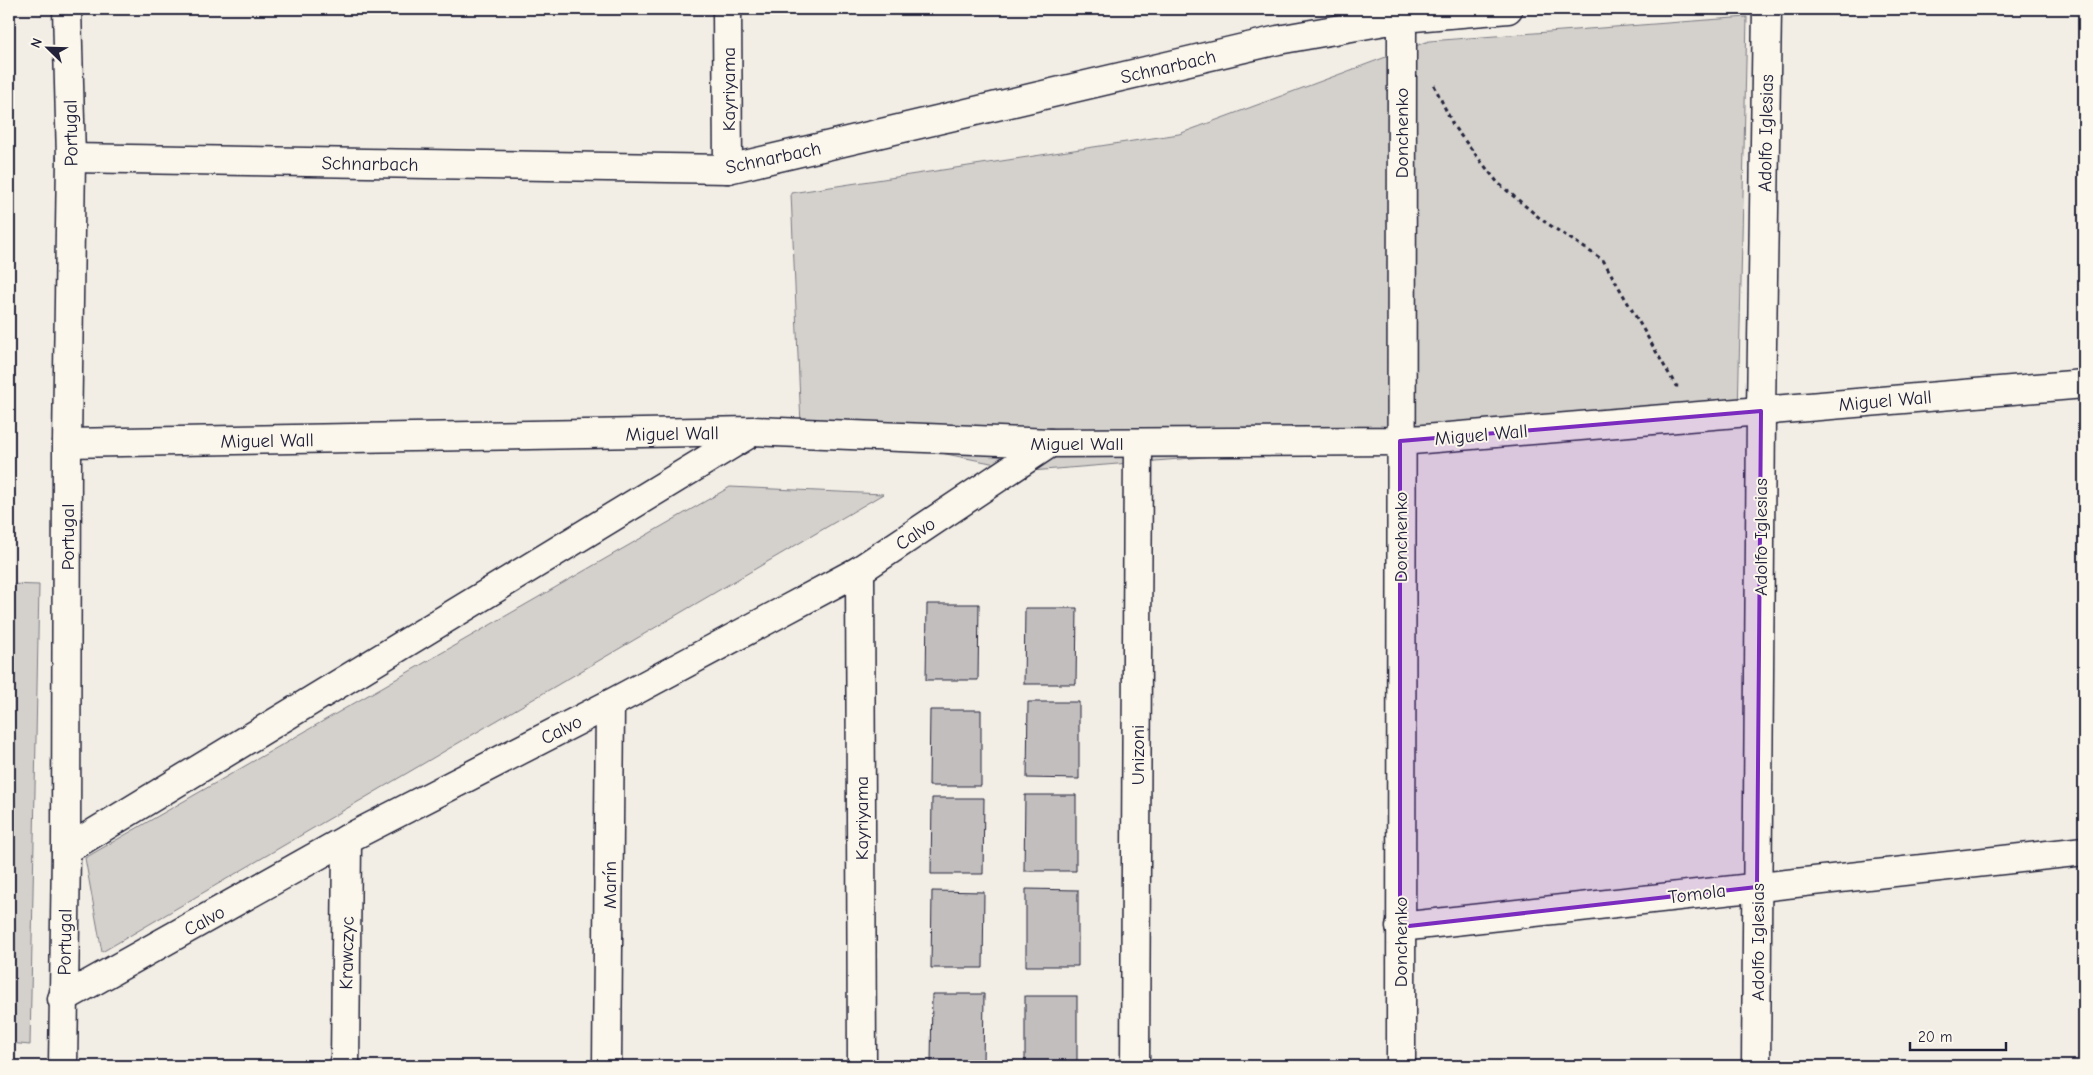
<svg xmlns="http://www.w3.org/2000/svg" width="2093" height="1075" font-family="'Comic Neue',sans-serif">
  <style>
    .green { fill: #d4d1cc; stroke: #7b7a84 }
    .building { fill: #c2bebe; stroke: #22223b }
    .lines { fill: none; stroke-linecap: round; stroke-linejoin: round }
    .minor-casing { stroke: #22223b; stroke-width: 31 }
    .path { stroke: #22223b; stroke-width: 3; stroke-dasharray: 4 4; stroke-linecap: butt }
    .minor { stroke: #fbf7ec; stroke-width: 28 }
    .marked { fill: #7b2cbf; fill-opacity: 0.2; stroke: #7b2cbf; stroke-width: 4; stroke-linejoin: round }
    .labels { text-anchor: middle; stroke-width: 4; stroke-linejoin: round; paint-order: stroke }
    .street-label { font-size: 19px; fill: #22223b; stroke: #fbf7ec }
  </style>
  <rect width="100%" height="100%" fill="#f2eee5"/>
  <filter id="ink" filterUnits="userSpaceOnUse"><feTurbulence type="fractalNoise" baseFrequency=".02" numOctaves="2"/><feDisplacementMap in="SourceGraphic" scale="10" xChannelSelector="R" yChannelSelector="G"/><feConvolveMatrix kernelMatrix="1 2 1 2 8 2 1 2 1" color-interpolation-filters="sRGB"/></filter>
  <g filter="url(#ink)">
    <!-- green -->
    <g class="green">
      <polygon points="1747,17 1738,414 1031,471 801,425 791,193 1179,134 1429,41"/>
      <polygon points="730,487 883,494 102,952 85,858"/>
      <polygon points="9,584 39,585 30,1045 9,1043"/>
    </g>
    <!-- building -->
    <g class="building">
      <polygon points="927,604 979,604 978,680 926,680"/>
      <polygon points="1025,608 1077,608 1076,684 1024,684"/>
      <polygon points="1028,702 1079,702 1079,779 1027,778"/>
      <polygon points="930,710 981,710 981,786 929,786"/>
      <polygon points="1025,795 1076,795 1076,871 1024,871"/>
      <polygon points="932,798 984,798 983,874 931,874"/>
      <polygon points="1026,889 1078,890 1078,966 1026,966"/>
      <polygon points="932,891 984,892 983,968 931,968"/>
      <polygon points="932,994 984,994 983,1066 931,1066"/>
      <rect x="1025" y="996" width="52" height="70"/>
    </g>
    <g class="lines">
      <!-- minor casing -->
      <g class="minor-casing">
        <g id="minor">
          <polyline points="727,9 728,169"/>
          <polyline points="71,158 728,169 1278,40 1402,18 1508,9"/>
          <polyline points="67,443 753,431 1050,443 1400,441 2084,384"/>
          <polyline points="860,570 862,1066"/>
          <polyline points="66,850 752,432"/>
          <polyline points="1400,927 2084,851"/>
          <polyline points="62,999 347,839 610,704 860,570 1050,443"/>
          <polyline points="63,1066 66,850 67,443 71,158 67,9"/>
          <polyline points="345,1066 347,839"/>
          <polyline points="607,1066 610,704"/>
          <polyline points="1135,1066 1138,443"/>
          <polyline points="1401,1066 1402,9"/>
          <polyline points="1756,1066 1761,411 1767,9"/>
        </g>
      </g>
      <!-- path -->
      <polyline class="path" points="1434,85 1454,127 1498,183 1542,220 1603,260 1676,386 1679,386"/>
      <!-- minor -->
      <use href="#minor" class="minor"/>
    </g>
  </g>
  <!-- marked area -->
  <path class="marked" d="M1761 411 1757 887 1400 927V441Z"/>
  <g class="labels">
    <!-- street labels -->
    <g class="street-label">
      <text transform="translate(1168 66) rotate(-13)" y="7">Schnarbach</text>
      <text transform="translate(728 89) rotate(-90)" y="7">Kayriyama</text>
      <text transform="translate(70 133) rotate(-91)" y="7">Portugal</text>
      <text transform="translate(1401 133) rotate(-90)" y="7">Donchenko</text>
      <text transform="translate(1765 133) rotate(-89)" y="7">Adolfo Iglesias</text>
      <text transform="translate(773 157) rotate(-12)" y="7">Schnarbach</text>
      <text transform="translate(370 163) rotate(1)" y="7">Schnarbach</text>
      <text transform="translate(1885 400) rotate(-5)" y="7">Miguel Wall</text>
      <text transform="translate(672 433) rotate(-1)" y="7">Miguel Wall</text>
      <text transform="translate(1481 434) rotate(-5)" y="7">Miguel Wall</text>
      <text transform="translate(267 440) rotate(-1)" y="7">Miguel Wall</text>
      <text x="1077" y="450">Miguel Wall</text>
      <text transform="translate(915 533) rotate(-34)" y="7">Calvo</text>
      <text transform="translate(67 537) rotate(-90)" y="7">Portugal</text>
      <text transform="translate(1400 537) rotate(-90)" y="7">Donchenko</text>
      <text transform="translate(1760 537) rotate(-90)" y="7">Adolfo Iglesias</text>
      <text transform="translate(561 729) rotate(-27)" y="7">Calvo</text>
      <text transform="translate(1137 755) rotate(-90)" y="7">Unizoni</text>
      <text transform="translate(861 818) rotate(-90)" y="7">Kayriyama</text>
      <text transform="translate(609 885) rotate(-90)" y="7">Marín</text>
      <text transform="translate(1697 893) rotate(-7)" y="7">Tomola</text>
      <text transform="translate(204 920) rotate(-29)" y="7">Calvo</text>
      <text transform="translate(64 942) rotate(-89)" y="7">Portugal</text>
      <text transform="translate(1400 942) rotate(-90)" y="7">Donchenko</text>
      <text transform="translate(1757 942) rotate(-90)" y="7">Adolfo Iglesias</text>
      <text transform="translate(346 953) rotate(-89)" y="7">Krawczyc</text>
    </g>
  </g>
  <!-- margin -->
  <rect width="2093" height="1075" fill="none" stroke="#fbf7ec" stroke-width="30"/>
  <rect x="15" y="15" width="2063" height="1045" fill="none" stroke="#22223b" stroke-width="2" filter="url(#ink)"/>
  <!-- north arrow -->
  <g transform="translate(48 48) rotate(293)" stroke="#fbf7ec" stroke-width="4" paint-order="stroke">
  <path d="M0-4L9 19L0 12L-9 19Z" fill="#22223b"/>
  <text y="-8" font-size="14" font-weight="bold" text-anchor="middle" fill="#22223b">N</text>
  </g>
  <!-- scale -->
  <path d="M1910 1042v8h96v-8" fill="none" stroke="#22223b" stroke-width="2.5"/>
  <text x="1918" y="1042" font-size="15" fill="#22223b" stroke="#fbf7ec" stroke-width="4" paint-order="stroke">20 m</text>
</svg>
